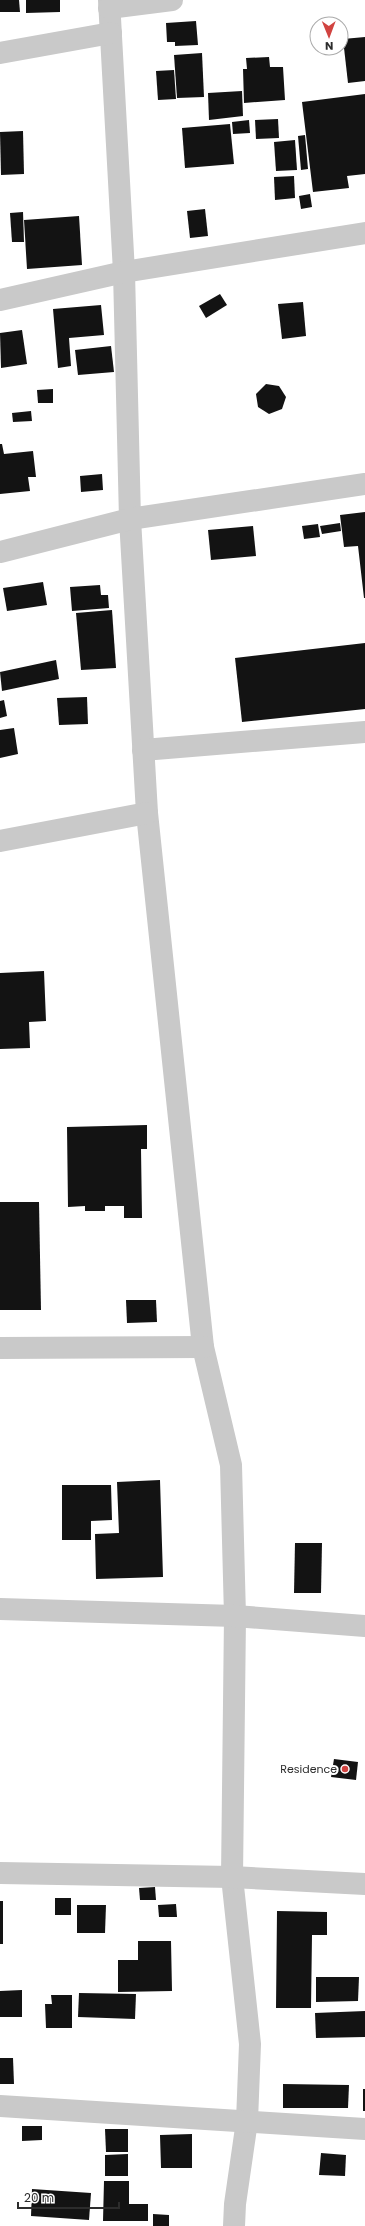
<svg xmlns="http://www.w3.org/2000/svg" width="365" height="2226" font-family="Poppins,sans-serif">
	<rect width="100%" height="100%" fill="#fff"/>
	<g fill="#131313">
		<polygon points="0,0 19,0 20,12 0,12"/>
		<polygon points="26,0 60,0 60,12 26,13"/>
		<polygon points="196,21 198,45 175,46 175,42 167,42 166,23"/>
		<polygon points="365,37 365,81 348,83 343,39"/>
		<polygon points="202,53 204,97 177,98 174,55"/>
		<polygon points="269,57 270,67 283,67 285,100 244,103 243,69 247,69 246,58"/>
		<polygon points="174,70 176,99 158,100 156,71"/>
		<polygon points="242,91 243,116 209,120 208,93"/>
		<polygon points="365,94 365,174 347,176 349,188 313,192 302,102"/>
		<polygon points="278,119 279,138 256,139 255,120"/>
		<polygon points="249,120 250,133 233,134 232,122"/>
		<polygon points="230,124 234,164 185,168 182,128"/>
		<polygon points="23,131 24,174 1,175 0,132"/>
		<polygon points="305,135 308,169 301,170 298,136"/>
		<polygon points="295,140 297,170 276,171 274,142"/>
		<polygon points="294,176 295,198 275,200 274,177"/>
		<polygon points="310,194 312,207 301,209 299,196"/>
		<polygon points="205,209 208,236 190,238 187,211"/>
		<polygon points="23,212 24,242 12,242 10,213"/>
		<polygon points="79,216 82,265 27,269 24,220"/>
		<polygon points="220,294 227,305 206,318 199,306"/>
		<polygon points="303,302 306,336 282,339 278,304"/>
		<polygon points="101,305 104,335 69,338 71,366 58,368 53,309"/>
		<polygon points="22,330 27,364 1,368 0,333"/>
		<polygon points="111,346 114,372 78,375 75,350"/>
		<polygon points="266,384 279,386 286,397 282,409 269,414 258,407 256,394"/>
		<polygon points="53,389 53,403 38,403 37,390"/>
		<polygon points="31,411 32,421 13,422 12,413"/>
		<polygon points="0,444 2,444 4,454 33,451 36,477 28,477 30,491 0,494"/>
		<polygon points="102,474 103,490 81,492 80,476"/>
		<polygon points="365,512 365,598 364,598 358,546 344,547 340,515"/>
		<polygon points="340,523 341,531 322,534 320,526"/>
		<polygon points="318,524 320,537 304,539 302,526"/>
		<polygon points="253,526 256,556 211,560 208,530"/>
		<polygon points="43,582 47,605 7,611 3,588"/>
		<polygon points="100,585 101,595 108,595 109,608 72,611 70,587"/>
		<polygon points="112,610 116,668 81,670 76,613"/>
		<polygon points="365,643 365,709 242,722 235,658"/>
		<polygon points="56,660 59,679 2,691 0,672"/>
		<polygon points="87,697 88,724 59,725 57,698"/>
		<polygon points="4,700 7,716 0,718 0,701"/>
		<polygon points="14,728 18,754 0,758 0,730"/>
		<polygon points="44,971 46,1021 29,1022 30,1048 0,1049 0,973"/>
		<polygon points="147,1125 147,1149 141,1149 142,1218 124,1218 124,1206 105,1206 105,1211 85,1211 85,1206 68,1207 67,1127"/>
		<polygon points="0,1202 39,1202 41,1310 0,1310"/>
		<polygon points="126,1300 156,1300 157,1322 127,1323"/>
		<polygon points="160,1480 163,1577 96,1579 95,1534 119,1533 117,1482"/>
		<polygon points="62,1485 111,1485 112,1520 91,1521 91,1540 62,1540"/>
		<polygon points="295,1543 322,1543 321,1593 294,1593"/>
		<polygon points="334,1759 358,1762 356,1780 331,1777"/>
		<polygon points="155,1887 156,1900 140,1900 139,1888"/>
		<rect x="55" y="1898" width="16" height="17"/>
		<rect x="0" y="1901" width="3" height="43"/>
		<polygon points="176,1904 177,1917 159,1917 158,1905"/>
		<polygon points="77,1905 106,1905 105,1933 77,1933"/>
		<polygon points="277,1911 327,1912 327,1935 312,1935 311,2008 276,2008"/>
		<polygon points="138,1941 171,1941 172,1991 118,1992 118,1960 138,1960"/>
		<polygon points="316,1977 359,1977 358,2001 316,2002"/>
		<polygon points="22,1990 22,2017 0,2017 0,1991"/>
		<polygon points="79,1993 136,1994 135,2019 78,2017"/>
		<polygon points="51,1995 72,1995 72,2028 46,2028 45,2004 52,2004"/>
		<polygon points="365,2011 365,2037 316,2038 315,2013"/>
		<polygon points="0,2058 13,2058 14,2084 0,2084"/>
		<polygon points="283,2084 349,2085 348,2108 283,2108"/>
		<rect x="363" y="2089" width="2" height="22"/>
		<polygon points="22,2126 42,2126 42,2140 22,2141"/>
		<polygon points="105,2129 128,2129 128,2152 106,2152"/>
		<polygon points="192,2134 192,2168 161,2168 160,2135"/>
		<polygon points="321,2153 346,2155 345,2176 319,2175"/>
		<polygon points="128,2154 128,2176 105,2176 105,2155"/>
		<polygon points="104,2181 129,2181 129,2204 148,2204 148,2221 103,2221"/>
		<polygon points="32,2189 91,2193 89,2220 31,2216"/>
		<polygon points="153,2214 169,2215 169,2226 153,2226"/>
	</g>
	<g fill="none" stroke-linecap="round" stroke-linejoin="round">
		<g stroke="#c9c9c9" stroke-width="22">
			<polyline points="109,0 124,272 130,519 147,813 203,1347 231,1465 235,1616 232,1877 250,2044 247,2121 235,2204 234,2226"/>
			<polyline points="109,8 172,0"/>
			<polyline points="0,53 111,33"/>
			<polyline points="0,300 124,272 365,233"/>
			<polyline points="0,552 130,519 365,484"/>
			<polyline points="143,750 365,732"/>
			<polyline points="0,841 147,813"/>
			<polyline points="0,1348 203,1347"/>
			<polyline points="0,1609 235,1616 365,1626"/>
			<polyline points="0,1873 232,1877 365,1884"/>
			<polyline points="0,2106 365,2129"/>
		</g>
	</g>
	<circle fill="#d14340" stroke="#fff" stroke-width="1.5" cx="345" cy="1769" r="4"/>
	<g text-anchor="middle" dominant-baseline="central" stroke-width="4" stroke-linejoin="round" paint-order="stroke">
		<g font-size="11" fill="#2c2c2c" stroke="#fff" text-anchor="end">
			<text x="337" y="1769">Residence</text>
		</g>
	</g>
	<g transform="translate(329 36) rotate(179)"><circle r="19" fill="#ffffff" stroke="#ababab"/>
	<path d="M0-3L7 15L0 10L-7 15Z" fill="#d14340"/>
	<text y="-6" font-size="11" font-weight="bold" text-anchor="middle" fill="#2c2c2c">N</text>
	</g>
	<path d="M18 2202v6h101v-6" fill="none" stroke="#2c2c2c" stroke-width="2"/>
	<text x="24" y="2202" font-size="12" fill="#2c2c2c" stroke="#ffffff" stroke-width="3" paint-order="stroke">20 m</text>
</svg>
